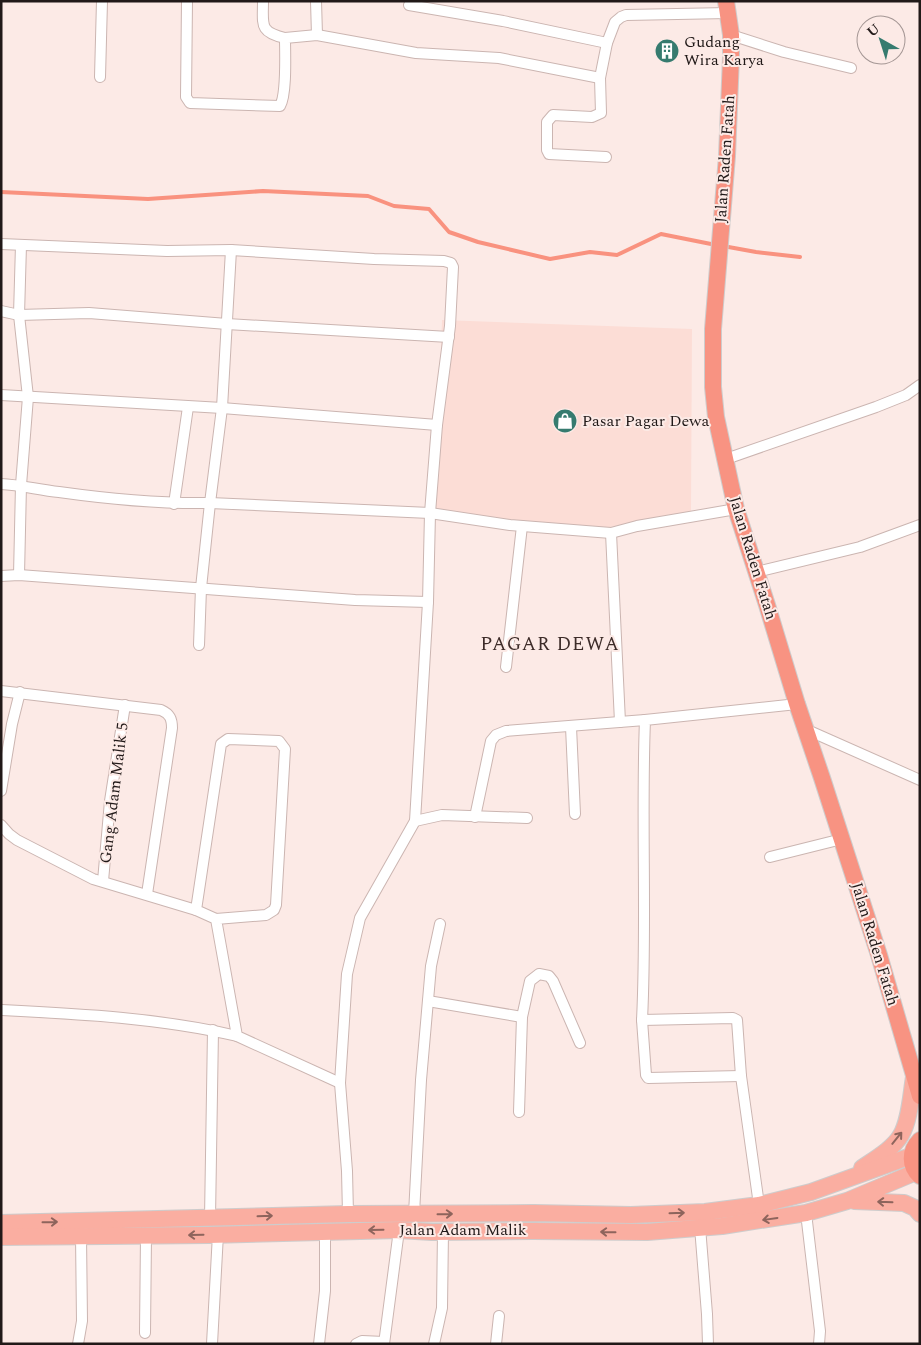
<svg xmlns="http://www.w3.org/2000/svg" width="921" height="1345" font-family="Spectral,serif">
	<rect width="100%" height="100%" fill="#fceae6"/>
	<polygon fill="#fcddd6" points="442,320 692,329 691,512 577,533 435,516"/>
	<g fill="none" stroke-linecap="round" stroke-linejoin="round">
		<g stroke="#f9927f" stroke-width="4">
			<polyline points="1,192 148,199 263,191 368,196 394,206 429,209 449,232 478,242 550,259 590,252 617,255 661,234 716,245"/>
			<polyline points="723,246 756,252 800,257"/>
		</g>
		<defs>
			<g id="minor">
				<path d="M187 1 186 97 190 103 280 106C287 94 285 53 285 38L317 35 416 53 499 58 600 78"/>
				<path d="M263 1C263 25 259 32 285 38"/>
				<polyline points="316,1 317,35"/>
				<polyline points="409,5 503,21 607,43"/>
				<polyline points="731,35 784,52 851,68"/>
				<polyline points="100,77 102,1"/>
				<polyline points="606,157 549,154 547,150 547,122 553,115 592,117 601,113 600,78 607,43 615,22 621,17 626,15 728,13"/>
				<polyline points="1,244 167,251 231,250 374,259 444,261 451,263 453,267 450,326 437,425 430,513 428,602 415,821 360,918 347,974 340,1083 347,1171 348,1214"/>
				<polyline points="1,311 19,315 89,313 227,324 449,337"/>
				<polyline points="1,395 222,408 437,425"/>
				<polyline points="726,459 876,407 906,395 920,385"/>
				<path d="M1 484C21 485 39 490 59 492 109 499 159 504 210 503L430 513 510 525 611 533"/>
				<polyline points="174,504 188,407"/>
				<polyline points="756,572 860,547 920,525"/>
				<polyline points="19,575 21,485 28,397 19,315 21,245"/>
				<polyline points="1,576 19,575 355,600 428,602"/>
				<polyline points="199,645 201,588 210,503 222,408 231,250"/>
				<polyline points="506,667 522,526"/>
				<path d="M1 691 161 710C170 714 172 719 172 728L147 894"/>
				<polyline points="620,722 611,533 637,526 736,509"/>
				<polyline points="571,727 575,814"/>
				<polyline points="805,729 920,780"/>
				<polyline points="1,791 12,724 20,692"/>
				<polyline points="475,817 491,741 496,735 506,731 645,720"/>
				<polyline points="415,821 442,815 527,818"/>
				<polyline points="1,825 9,834 17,840 93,879 196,910"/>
				<polyline points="770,857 842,839"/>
				<polyline points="103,881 110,801 125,705"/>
				<polyline points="216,919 266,915 274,910 276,905 285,749 279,741 228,739 221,744 196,910 216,919 237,1036 340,1083"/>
				<polyline points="428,1001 522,1017 530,981 539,974 549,976 553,981 580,1043"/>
				<path d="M1 1010C80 1014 160 1018 237 1036"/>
				<polyline points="642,1020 646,1075 648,1078 741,1076"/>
				<polyline points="519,1112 522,1017"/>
				<path d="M759 1205 741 1076 737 1020 733 1018 642 1020C647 920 641 820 645 720L797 704"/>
				<polyline points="806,1213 820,1331 819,1344"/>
				<polyline points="414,1214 421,1080 431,966 440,924"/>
				<polyline points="210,1218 213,1030"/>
				<polyline points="700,1227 707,1314 708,1344"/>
				<polyline points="145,1333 146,1236"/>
				<polyline points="78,1344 82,1321 81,1236"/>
				<polyline points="212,1344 218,1234"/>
				<polyline points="319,1344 325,1291 325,1231"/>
				<polyline points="356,1344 362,1341 384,1342"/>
				<polyline points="384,1344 399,1230"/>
				<polyline points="434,1344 442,1308 443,1231"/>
				<polyline points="496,1344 499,1316"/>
			</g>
			<g id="primary">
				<path d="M862 1168C875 1159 893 1149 901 1135 910 1120 911 1094 914 1077"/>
				<polyline points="854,1201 904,1203 915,1208 920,1214"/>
				<polyline points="1,1223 348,1214 534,1213 631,1215 705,1212 759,1205 811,1192 911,1156"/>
				<polyline points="1,1237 209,1235 399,1230 432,1232 533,1231 647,1232 722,1226 806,1213 847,1201 916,1172"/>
			</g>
			<g id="trunk">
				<polyline points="726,1 731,35 731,57 727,156 713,329 713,387 716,417 736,509 767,605 797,704 822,778 879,955 920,1096"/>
				<path d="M920 1140C909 1151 909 1166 920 1176"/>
			</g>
		</defs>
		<use href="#minor" stroke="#cbb5b1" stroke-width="12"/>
		<use href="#primary" stroke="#cecccc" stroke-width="18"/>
		<use href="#trunk" stroke="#cecccc" stroke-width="18"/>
		<use href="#minor" stroke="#fff" stroke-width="10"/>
		<use href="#primary" stroke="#faaea1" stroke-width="16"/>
		<use href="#trunk" stroke="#f89382" stroke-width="16"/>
	</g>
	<defs><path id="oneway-shaft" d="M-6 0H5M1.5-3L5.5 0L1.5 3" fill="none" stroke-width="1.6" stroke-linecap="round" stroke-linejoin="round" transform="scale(1.25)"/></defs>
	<g stroke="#8e645c">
		<use href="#oneway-shaft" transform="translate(897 1138) rotate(-51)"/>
		<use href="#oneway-shaft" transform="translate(885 1202) rotate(-178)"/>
		<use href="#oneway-shaft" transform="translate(677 1213) rotate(-2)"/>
		<use href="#oneway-shaft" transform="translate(445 1214) rotate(-1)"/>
		<use href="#oneway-shaft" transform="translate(265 1216) rotate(-2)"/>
		<use href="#oneway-shaft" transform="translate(770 1219) rotate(172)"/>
		<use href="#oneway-shaft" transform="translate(50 1222) rotate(-1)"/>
		<use href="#oneway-shaft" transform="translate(376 1230) rotate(179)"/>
		<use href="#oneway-shaft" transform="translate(608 1232) rotate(-179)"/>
		<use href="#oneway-shaft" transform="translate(196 1235) rotate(179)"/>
	</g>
	<defs>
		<symbol id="building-disc" viewBox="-11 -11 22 22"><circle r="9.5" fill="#367b6f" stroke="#fceae6"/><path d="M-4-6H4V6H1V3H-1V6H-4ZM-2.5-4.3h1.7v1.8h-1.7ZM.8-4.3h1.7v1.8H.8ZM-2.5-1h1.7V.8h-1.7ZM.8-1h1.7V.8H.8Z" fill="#fff"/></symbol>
		<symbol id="shop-disc" viewBox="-11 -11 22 22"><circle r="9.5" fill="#367b6f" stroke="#fceae6"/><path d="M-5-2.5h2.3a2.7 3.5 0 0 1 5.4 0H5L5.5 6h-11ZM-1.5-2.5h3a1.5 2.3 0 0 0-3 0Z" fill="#fff"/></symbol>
	</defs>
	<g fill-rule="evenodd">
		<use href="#building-disc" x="653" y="37" width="28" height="28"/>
		<use href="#shop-disc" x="551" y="407" width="28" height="28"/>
	</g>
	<g text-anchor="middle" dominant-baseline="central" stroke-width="4" stroke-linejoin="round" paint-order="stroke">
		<g font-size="16" fill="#211918" stroke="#fceae6" text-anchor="start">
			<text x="684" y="42">Gudang<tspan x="684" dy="18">Wira Karya</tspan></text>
			<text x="582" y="421">Pasar Pagar Dewa</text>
		</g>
		<g font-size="16" fill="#211918" stroke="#fceae6">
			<text transform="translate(725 159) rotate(-86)">Jalan Raden Fatah</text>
			<text transform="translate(753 558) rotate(73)">Jalan Raden Fatah</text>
			<text transform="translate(114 793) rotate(-83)">Gang Adam Malik 5</text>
			<text transform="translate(875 944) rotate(73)">Jalan Raden Fatah</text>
			<text x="463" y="1230">Jalan Adam Malik</text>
		</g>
		<g font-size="19" letter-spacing="1" fill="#3d2c29" stroke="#fceae6">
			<text x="550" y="644">PAGAR DEWA</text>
		</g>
	</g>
	<rect width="921" height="1345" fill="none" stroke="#211918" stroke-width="5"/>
	<g transform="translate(881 40) rotate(321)"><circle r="24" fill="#fceae6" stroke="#a49694"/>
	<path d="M0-4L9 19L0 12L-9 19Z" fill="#367b6f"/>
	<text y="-8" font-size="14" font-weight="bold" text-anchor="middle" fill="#211918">U</text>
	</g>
</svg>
